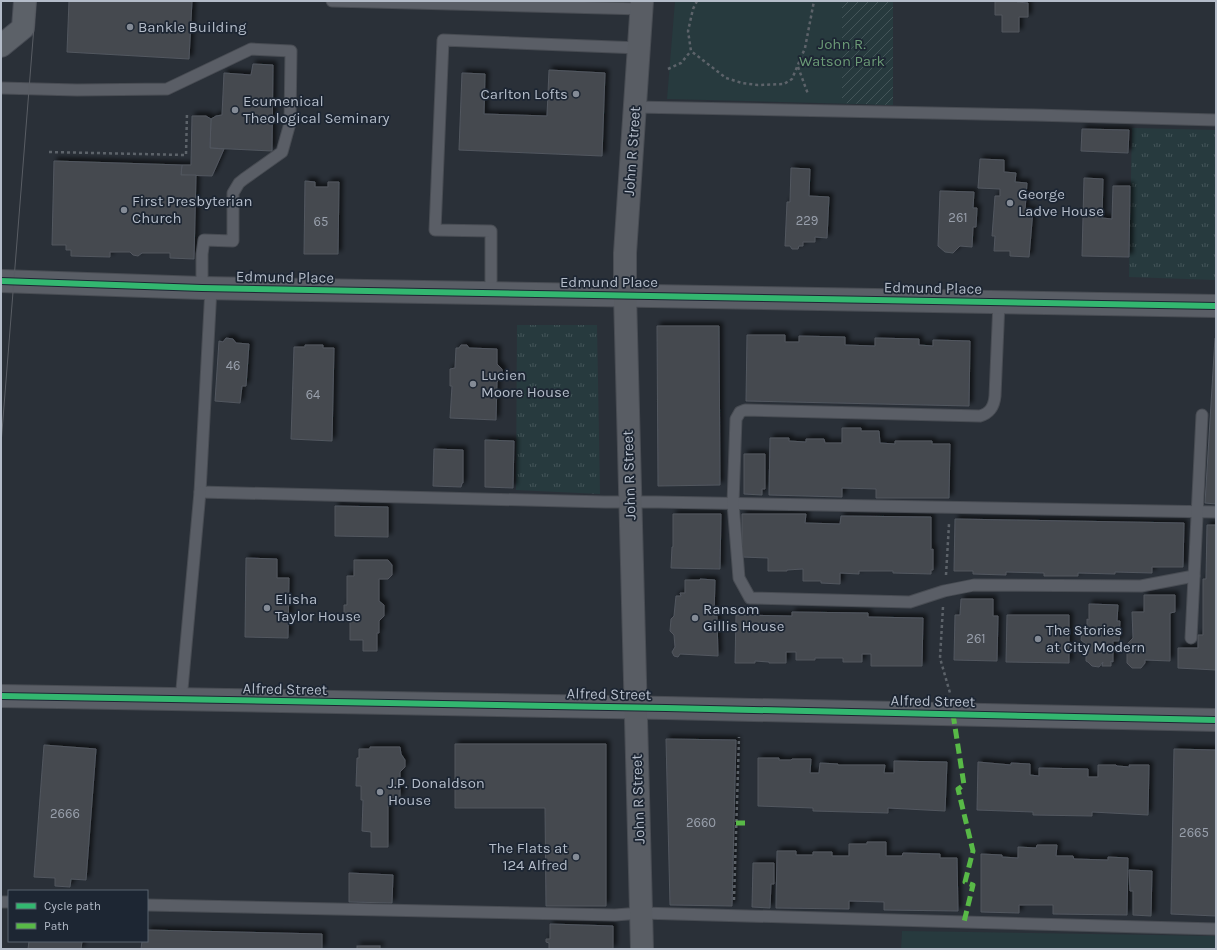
<svg xmlns="http://www.w3.org/2000/svg" width="1217" height="950" font-family="Karla,sans-serif">
	<defs>
		<pattern id="grass-tufts" width="24" height="20" patternUnits="userSpaceOnUse"><rect width="24" height="20" fill="#273a3e"/><path d="M3 7l-1-3M5 7V3M7 7l1-3M15 17l-1-3M17 17v-4M19 17l1-3" fill="none" stroke="#445559"/></pattern>
		<pattern id="garden-furrows" width="10" height="10" patternUnits="userSpaceOnUse"><rect width="10" height="10" fill="#273a3e"/><path d="M-1 1l2-2M0 10L10 0M9 11l2-2" fill="none" stroke="#445559"/></pattern>
		<filter id="shadow"><feDropShadow dx="3.5" dy="-3.5" stdDeviation="2" flood-color="#0009"/></filter>
	</defs>
	<rect width="100%" height="100%" fill="#2a3038"/>
	<g fill="url(#grass-tufts)">
		<polygon points="1132,128 1216,130 1216,280 1129,277"/>
		<polygon points="517,325 597,325 600,494 516,490"/>
	</g>
	<g fill="#273a3e">
		<polygon points="675,1 893,1 893,105 667,99"/>
		<polygon points="902,931 1216,936 1216,949 901,949"/>
	</g>
	<polygon fill="url(#garden-furrows)" points="842,1 893,1 893,105 842,103"/>
	<g fill="#444950" stroke="#52575f" filter="url(#shadow)">
		<polygon points="69,1 192,1 189,59 67,52"/>
		<polygon points="995,1 1017,1 1017,2 1028,3 1028,17 1019,17 1019,32 1002,32 1002,15 995,15"/>
		<polygon points="253,64 273,65 272,151 210,148 211,119 216,116 222,115 224,73 251,75"/>
		<polygon points="549,70 605,73 602,156 459,150 462,73 485,74 484,114 547,116"/>
		<polygon points="192,116 206,116 211,119 210,148 224,149 212,176 181,175 182,165 191,165"/>
		<polygon points="1082,129 1129,130 1128,153 1081,151"/>
		<polygon points="980,159 1004,160 1004,172 1016,173 1015,182 1027,183 1025,210 1033,210 1029,257 1010,256 1010,251 994,251 995,236 992,236 995,196 1000,196 1000,189 978,188"/>
		<polygon points="54,161 182,165 181,175 196,175 194,259 170,258 170,253 142,253 138,256 133,255 130,252 110,252 110,257 71,256 71,250 66,250 66,245 52,245"/>
		<polygon points="791,168 810,169 809,196 829,197 827,238 815,237 815,242 803,242 803,246 799,246 798,249 792,249 790,246 785,246 787,202 790,202"/>
		<polygon points="1084,178 1103,179 1102,218 1112,219 1113,186 1130,186 1129,257 1082,256"/>
		<polygon points="305,181 315,182 315,187 328,187 328,182 339,182 338,254 304,254"/>
		<polygon points="940,191 974,192 973,208 977,208 976,227 973,227 972,247 960,246 953,253 945,252 938,246"/>
		<polygon points="657,326 719,326 720,485 658,486"/>
		<polygon points="747,335 785,335 785,342 799,342 799,336 845,337 845,345 875,346 875,338 919,339 919,345 933,346 933,340 970,341 969,406 746,401"/>
		<polygon points="226,338 233,339 236,343 249,344 246,386 242,386 240,403 215,401 219,341 223,342"/>
		<polygon points="1215,338 1216,338 1216,504 1205,503"/>
		<polygon points="305,345 323,345 323,348 334,348 332,441 291,439 294,347 305,347"/>
		<polygon points="461,345 467,345 469,348 497,349 497,364 502,369 503,376 497,382 496,420 450,418 452,386 450,386 450,369 455,368 456,348 459,348"/>
		<polygon points="842,428 861,428 861,431 879,431 880,443 895,444 895,441 932,441 932,444 950,444 949,498 876,498 876,489 842,488 842,497 769,495 770,438 789,438 789,441 806,442 806,439 824,439 825,443 842,443"/>
		<polygon points="485,440 514,441 513,488 485,487"/>
		<polygon points="434,449 463,450 463,483 462,483 461,487 433,486"/>
		<polygon points="744,454 765,454 765,489 762,489 762,495 744,494"/>
		<polygon points="335,506 388,507 388,537 335,536"/>
		<polygon points="673,514 721,514 720,569 671,568 672,547 673,547"/>
		<polygon points="742,514 806,514 805,523 840,524 841,516 931,517 931,550 933,549 933,570 931,570 931,574 893,573 893,571 859,571 859,574 840,573 840,584 821,583 821,581 803,581 803,569 787,570 787,571 768,571 768,558 742,557"/>
		<polygon points="955,519 1184,523 1183,567 1152,567 1152,573 1115,572 1115,574 1078,573 1078,576 1044,576 1044,573 1006,572 1006,575 973,574 973,571 954,571"/>
		<polygon points="1207,525 1216,525 1216,670 1178,668 1178,648 1198,648 1198,635 1203,635 1203,579 1206,579"/>
		<polygon points="246,558 277,559 277,578 289,578 288,638 245,637"/>
		<polygon points="354,560 388,560 392,565 392,575 388,579 379,579 379,601 384,605 384,616 379,621 379,633 377,633 377,651 363,651 363,640 350,640 350,620 344,620 344,605 347,605 347,576 354,576"/>
		<polygon points="700,579 715,580 714,616 717,616 718,656 680,654 678,657 674,656 672,652 675,647 674,635 670,631 671,619 674,616 676,596 681,596 680,593 685,593 685,580 700,580"/>
		<polygon points="1144,595 1175,595 1175,612 1170,613 1170,661 1145,660 1145,663 1141,668 1132,668 1127,663 1127,644 1133,638 1132,612 1144,612"/>
		<polygon points="961,599 993,599 993,616 998,616 997,661 954,660 955,615 960,615"/>
		<polygon points="1089,604 1118,605 1117,621 1120,621 1119,641 1113,641 1113,662 1111,661 1111,666 1102,666 1103,662 1099,667 1092,666 1088,662 1086,661 1086,644 1081,640 1082,631 1087,628 1087,619 1089,620"/>
		<polygon points="792,612 868,613 868,617 923,618 922,666 871,666 871,654 862,654 862,662 843,662 843,658 815,658 815,660 796,660 796,652 786,652 786,663 769,663 769,662 755,661 755,663 735,663 736,615 792,616"/>
		<polygon points="1007,615 1069,615 1069,663 1006,662"/>
		<polygon points="666,739 736,740 732,906 670,905"/>
		<polygon points="455,744 606,744 606,906 546,906 545,808 455,808"/>
		<polygon points="44,745 96,749 86,880 71,879 70,887 55,886 55,878 34,877"/>
		<polygon points="370,747 400,747 401,754 405,760 405,767 400,772 400,798 388,798 388,847 371,847 371,832 362,831 363,800 361,800 361,786 356,786 357,758 359,758 359,749 370,749"/>
		<polygon points="1174,749 1216,750 1216,916 1171,914"/>
		<polygon points="758,758 779,758 779,760 791,760 792,759 811,759 810,773 819,773 820,763 838,764 838,765 885,765 884,773 894,773 894,761 947,762 945,811 888,808 888,813 813,811 813,808 758,806"/>
		<polygon points="978,762 1011,765 1011,763 1030,764 1030,775 1039,776 1039,768 1088,769 1088,777 1098,777 1098,765 1116,765 1117,766 1130,767 1129,765 1149,765 1148,815 1092,812 1092,816 1033,815 1033,812 977,810"/>
		<polygon points="867,842 886,842 886,856 902,856 903,853 940,854 940,858 957,858 958,911 884,910 884,902 849,901 849,909 776,908 777,851 796,851 796,855 813,855 813,852 832,852 832,856 849,856 849,844 867,844"/>
		<polygon points="1037,845 1057,845 1056,856 1073,856 1074,859 1108,860 1108,857 1128,858 1127,915 1053,914 1053,905 1019,905 1019,913 981,912 981,854 1002,855 1002,857 1018,858 1018,847 1036,848"/>
		<polygon points="753,863 774,863 774,884 771,884 770,908 752,907"/>
		<polygon points="1129,870 1152,871 1151,916 1133,915 1133,891 1130,891"/>
		<polygon points="349,873 393,875 392,903 349,902"/>
		<polygon points="550,924 613,926 613,949 549,949 549,943 546,942 546,939 550,939"/>
		<polygon points="147,930 322,934 322,949 141,949 142,941 147,941"/>
		<polygon points="29,941 82,941 81,949 28,949"/>
		<rect x="357" y="946" width="23" height="3"/>
	</g>
	<g fill="none" stroke-linecap="round" stroke-linejoin="round">
		<defs>
			<g id="lane">
				<polyline points="332,1 642,9"/>
				<polyline points="1,88 77,90 167,89 251,49 291,51 290,123 282,152 244,179 239,183 233,193 233,241 204,240 202,254 202,288"/>
				<polyline points="634,107 1034,115 1216,120"/>
				<polyline points="211,288 200,492 605,502 657,502 1216,512"/>
				<polyline points="491,294 491,231 435,230 443,40 639,48"/>
				<path d="M999 302 995 396C994 407 990 413 980 416L745 410 740 412 736 419 733 503 739 578 750 598 910 602 944 591 974 585 1141 586 1194 576"/>
				<polyline points="1191,638 1202,415"/>
				<polyline points="181,700 200,492"/>
				<polyline points="1,902 9,902"/>
				<polyline points="147,905 615,915 641,913 1216,929"/>
			</g>
			<g id="street">
				<polyline points="1,281 202,288 1216,306"/>
				<polyline points="1,696 666,708 1216,720"/>
			</g>
			<polyline id="secondary" points="642,949 625,295 625,253 642,1"/>
			<polyline id="primary" points="1,46 23,28 25,1"/>
		</defs>
		<use href="#lane" stroke="#484c53" stroke-width="13"/>
		<use href="#street" stroke="#484c53" stroke-width="24"/>
		<use href="#secondary" stroke="#484c53" stroke-width="24"/>
		<use href="#primary" stroke="#484c55" stroke-width="24"/>
		<g stroke="#5d636a" stroke-width="2.5" stroke-dasharray="3 3" stroke-linecap="butt">
			<polyline points="697,1 693,9 688,31 691,51 726,78 742,83 758,85 784,84 792,79 805,48 814,1"/>
			<polyline points="798,67 808,94"/>
			<polyline points="668,69 681,63 691,51"/>
			<polyline points="49,152 186,155 187,113"/>
			<polyline points="946,575 949,524"/>
			<polyline points="943,607 940,658 950,693"/>
			<polyline points="734,900 739,737"/>
		</g>
		<use href="#lane" stroke="#5a5e66" stroke-width="11"/>
		<use href="#street" stroke="#5a5e66" stroke-width="22"/>
		<use href="#secondary" stroke="#595d64" stroke-width="22"/>
		<use href="#primary" stroke="#5c6168" stroke-width="22"/>
		<polyline stroke="#595d64" stroke-width="1" points="1,444 36,1"/>
		<g stroke="#58b947" stroke-width="5" stroke-dasharray="10 5" stroke-linecap="butt">
			<polyline points="953,714 964,785 958,789 973,851 965,882 973,885 964,922"/>
			<polyline points="736,823 745,823"/>
		</g>
		<defs>
			<g id="cycleway">
				<polyline points="1,281 202,288 1216,306"/>
				<polyline points="1,696 666,708 1216,720"/>
			</g>
		</defs>
		<use href="#cycleway" stroke="#1d2633" stroke-width="8"/>
		<use href="#cycleway" stroke="#33b770" stroke-width="6"/>
	</g>
	<g fill="#848b96" stroke="#1d2633" stroke-width="1.5">
		<circle cx="130" cy="27" r="4"/>
		<circle cx="576" cy="94" r="4"/>
		<circle cx="235" cy="110" r="4"/>
		<circle cx="1010" cy="203" r="4"/>
		<circle cx="124" cy="210" r="4"/>
		<circle cx="473" cy="384" r="4"/>
		<circle cx="267" cy="608" r="4"/>
		<circle cx="695" cy="618" r="4"/>
		<circle cx="1038" cy="639" r="4"/>
		<circle cx="380" cy="792" r="4"/>
		<circle cx="576" cy="857" r="4"/>
	</g>
	<g text-anchor="middle" dominant-baseline="central" stroke-width="3.5" stroke-linejoin="round" paint-order="stroke">
		<g font-size="13" fill="#989fab">
			<text x="958" y="217">261</text>
			<text x="807" y="220">229</text>
			<text x="321" y="221">65</text>
			<text x="233" y="365">46</text>
			<text x="313" y="394">64</text>
			<text x="976" y="638">261</text>
			<text x="65" y="813">2666</text>
			<text x="701" y="822">2660</text>
			<text x="1194" y="832">2665</text>
		</g>
		<g font-size="15" fill="#b4bcc9" stroke="#1d2633" text-anchor="start">
			<text x="138" y="27">Bankle Building</text>
			<text x="568" y="94" text-anchor="end">Carlton Lofts</text>
			<text x="243" y="101">Ecumenical<tspan x="243" dy="17">Theological Seminary</tspan></text>
			<text x="1018" y="194">George<tspan x="1018" dy="17">Ladve House</tspan></text>
			<text x="132" y="201">First Presbyterian<tspan x="132" dy="17">Church</tspan></text>
			<text x="481" y="375">Lucien<tspan x="481" dy="17">Moore House</tspan></text>
			<text x="275" y="599">Elisha<tspan x="275" dy="17">Taylor House</tspan></text>
			<text x="703" y="609">Ransom<tspan x="703" dy="17">Gillis House</tspan></text>
			<text x="1046" y="630">The Stories<tspan x="1046" dy="17">at City Modern</tspan></text>
			<text x="388" y="783">J.P. Donaldson<tspan x="388" dy="17">House</tspan></text>
			<text x="568" y="848" text-anchor="end">The Flats at<tspan x="568" dy="17">124 Alfred</tspan></text>
		</g>
		<g font-size="15" fill="#6b9a76" stroke="#1d2633">
			<text x="842" y="44">John R.<tspan x="842" dy="17">Watson Park</tspan></text>
		</g>
		<g font-size="15" fill="#b4bcc9" stroke="#1d2633">
			<text transform="translate(632 151) rotate(-86)">John R Street</text>
			<text transform="translate(285 277) rotate(1)">Edmund Place</text>
			<text x="609" y="282">Edmund Place</text>
			<text transform="translate(933 288) rotate(1)">Edmund Place</text>
			<text transform="translate(629 475) rotate(-92)">John R Street</text>
			<text transform="translate(285 689) rotate(1)">Alfred Street</text>
			<text transform="translate(609 694) rotate(1)">Alfred Street</text>
			<text transform="translate(933 701) rotate(1)">Alfred Street</text>
			<text transform="translate(638 799) rotate(-92)">John R Street</text>
		</g>
	</g>
	<rect width="1217" height="950" fill="none" stroke="#b4bcc9" stroke-width="4"/>
	<rect x="8" y="890" width="140" height="52" fill="#1d2633" stroke="#59626f"/>
	<rect x="16" y="903" width="20" height="6" fill="#33b770" stroke="#59626f"/>
	<text x="44" y="910" font-size="12" fill="#b4bcc9">Cycle path</text>
	<rect x="16" y="923" width="20" height="6" fill="#58b947" stroke="#59626f"/>
	<text x="44" y="930" font-size="12" fill="#b4bcc9">Path</text>
</svg>
